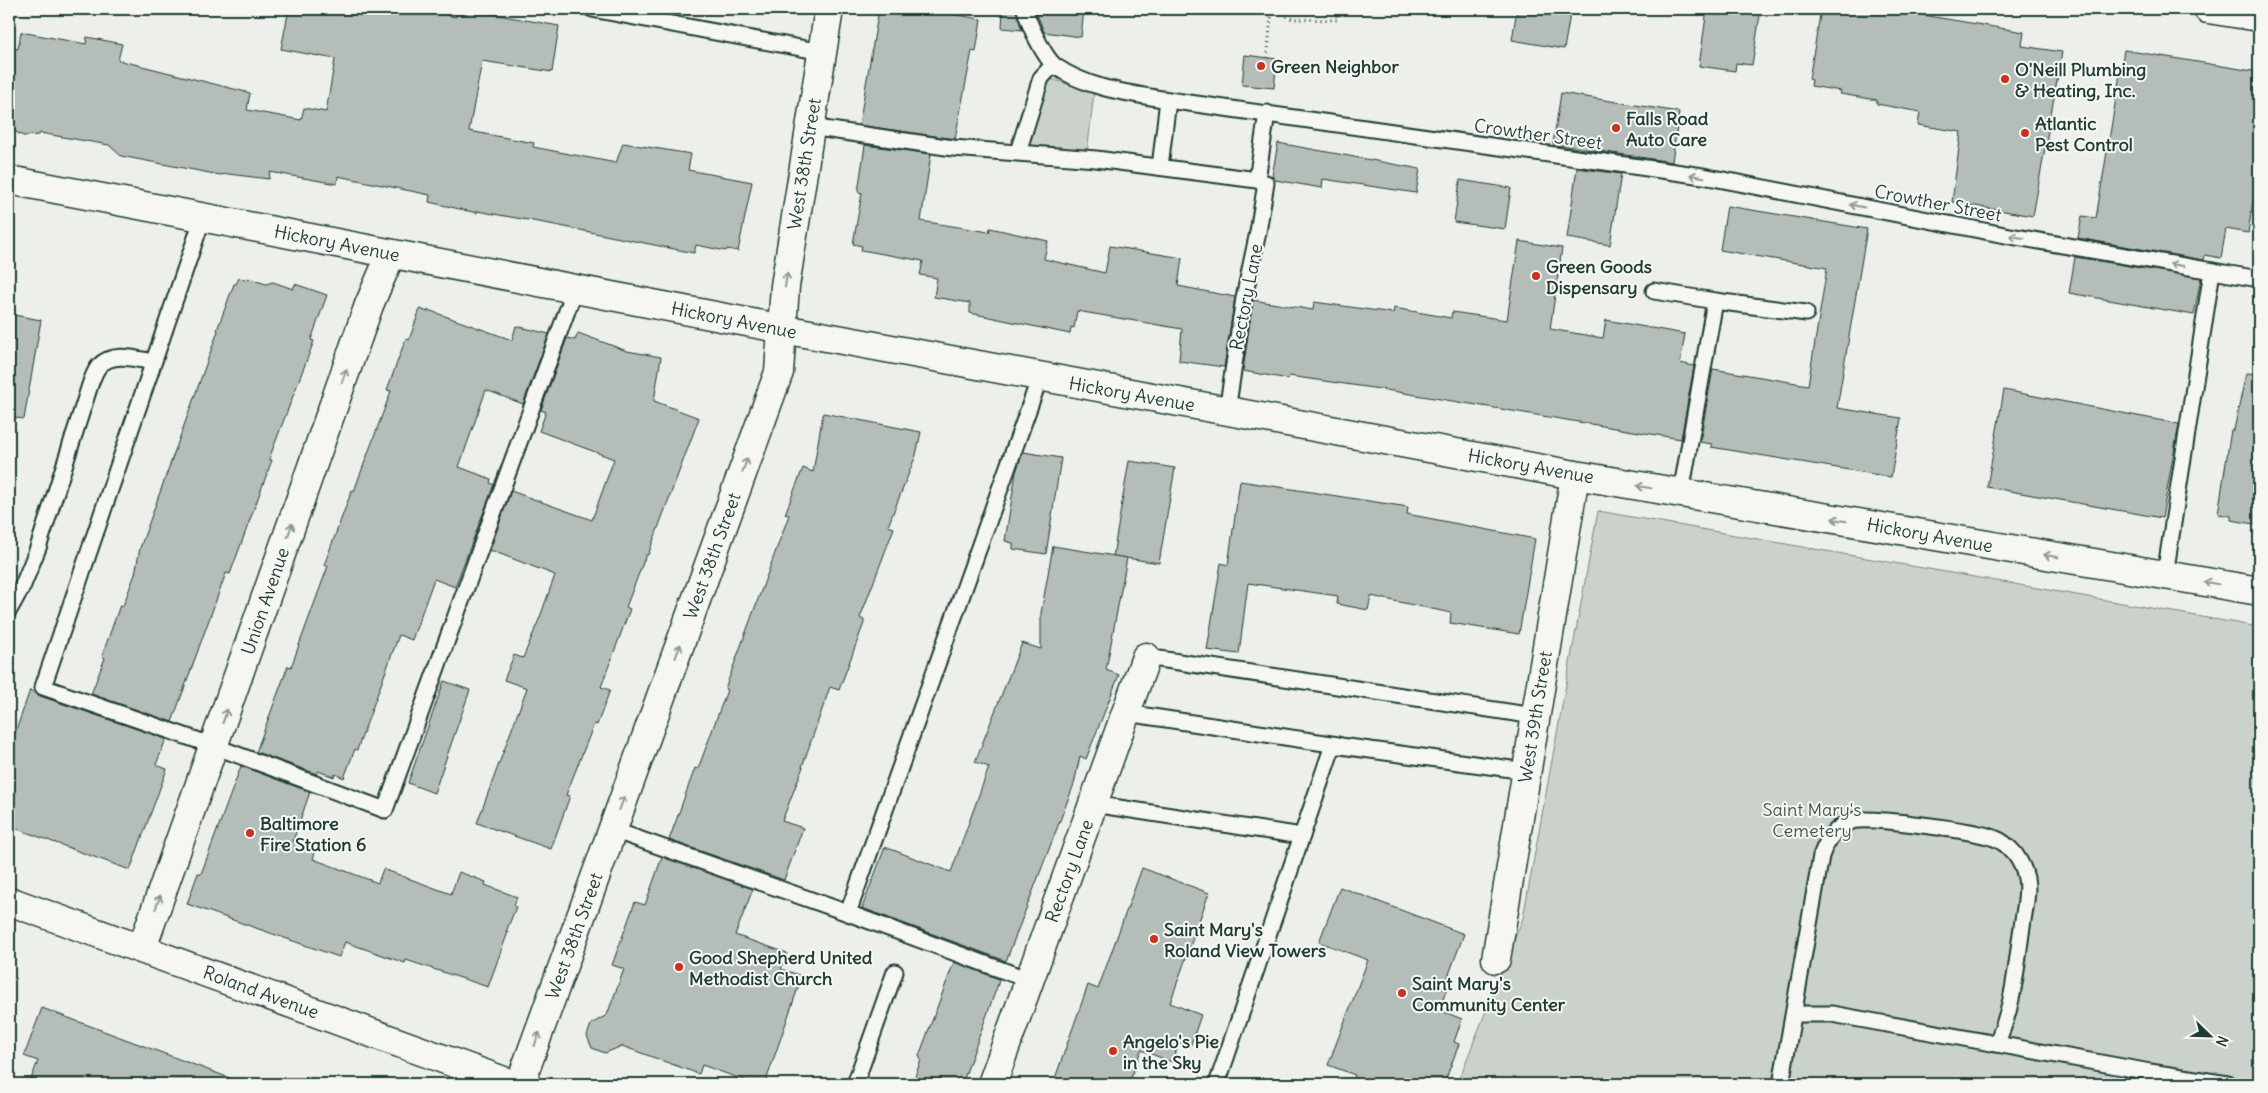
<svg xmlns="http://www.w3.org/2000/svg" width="2268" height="1093" font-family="Delius,sans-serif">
	<rect width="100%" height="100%" fill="#edefea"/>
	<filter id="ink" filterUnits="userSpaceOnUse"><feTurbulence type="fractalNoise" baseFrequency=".02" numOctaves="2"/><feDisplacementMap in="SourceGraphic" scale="10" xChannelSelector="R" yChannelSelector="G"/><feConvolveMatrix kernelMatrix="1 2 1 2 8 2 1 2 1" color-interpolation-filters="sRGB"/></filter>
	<g filter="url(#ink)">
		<g fill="#cbd2cc" stroke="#758880">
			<polygon points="1048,78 1094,92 1087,154 1029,148"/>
			<polygon points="1598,511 2259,627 2259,1084 1457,1084 1523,918"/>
		</g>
		<g fill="#b4bdb8" stroke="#1f3d34">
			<polygon points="289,9 414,9 456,17 458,9 465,9 559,26 552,72 482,61 469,131 534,143 533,147 616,163 623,143 691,154 688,170 752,182 738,251 727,249 726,251 696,245 694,253 550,224 477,211 477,213 429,202 430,195 338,176 337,184 270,172 269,179 228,174 220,175 121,156 109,145 40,133 39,135 23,136 9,128 9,63 12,48 18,49 21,32 86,44 87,37 122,44 118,60 250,93 247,110 301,120 304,108 326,112 335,59 281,49"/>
			<polygon points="879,9 947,9 946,13 981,19 976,52 972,51 955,139 859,125"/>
			<polygon points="1003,9 1016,9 1022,30 1002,28"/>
			<polygon points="1035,9 1084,9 1081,37 1044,32"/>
			<polygon points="1517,9 1571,9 1564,49 1512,40"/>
			<polygon points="1707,9 1761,9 1752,65 1736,63 1735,71 1699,66"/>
			<polygon points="1821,9 1887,9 2024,32 2022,46 2062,52 2033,216 1952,202 1961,132 1918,125 1920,112 1877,104 1877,100 1840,94 1841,91 1811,86 1812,80 1809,79"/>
			<polygon points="2124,50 2259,72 2259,162 2248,233 2226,229 2221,258 2205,255 2204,260 2078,238 2082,216 2096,218"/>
			<polygon points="1245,55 1277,59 1274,88 1242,85"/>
			<polygon points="1561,93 1679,112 1672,162 1553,144"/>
			<polygon points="1278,143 1420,169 1416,193 1323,179 1322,188 1275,180 1272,176"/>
			<polygon points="865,145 931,154 921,221 989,232 990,228 1048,241 1044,259 1105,273 1110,246 1182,258 1178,286 1235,297 1224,367 1179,361 1182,329 1077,311 1074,328 1071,327 1070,334 970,313 970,303 934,297 937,278 920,275 923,261 861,250 862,246 853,244 862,193 858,192"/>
			<polygon points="1577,168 1621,174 1610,245 1567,238"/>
			<polygon points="1460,180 1511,188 1505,229 1454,222"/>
			<polygon points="1727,206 1867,229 1837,408 1901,418 1891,477 1711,447 1712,444 1700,442 1713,369 1808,385 1827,268 1720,250"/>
			<polygon points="1519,241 1562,248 1550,329 1603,338 1606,320 1685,334 1680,363 1694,366 1681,439 1380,389 1289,376 1288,379 1243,371 1253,300 1313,310 1314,302 1393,313 1394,308 1451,318 1452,312 1507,320"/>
			<polygon points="2075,257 2201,278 2194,315 2069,293"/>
			<polygon points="239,278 246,280 247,278 266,284 273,282 293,289 295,284 327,295 311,340 314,341 269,459 272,460 230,574 226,573 172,722 91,694 105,658 102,656 120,605 123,606 135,574 140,548 218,331 217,330 234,284 236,284"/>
			<polygon points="420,309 428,312 428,310 512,340 516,326 549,334 523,404 486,390 459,467 491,479 490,483 494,485 455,587 434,579 412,640 399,635 357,750 355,749 344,778 335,774 334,777 318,771 317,774 256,752 288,666 291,667 328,566 324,565 352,490 354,491 391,391 387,390 406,338 409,340"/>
			<polygon points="9,314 41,320 24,419 9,417"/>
			<polygon points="578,333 627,351 661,357 654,401 699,418 648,555 646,555 626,607 630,609 601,687 610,690 597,725 594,724 566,795 570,796 551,849 477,823 527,688 504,680 514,655 523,658 540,617 555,575 490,550 511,491 592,520 614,459 539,431 546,412 541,410 567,338 575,340"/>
			<polygon points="2246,373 2259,374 2259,525 2231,520 2231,516 2218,514 2231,430 2234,430"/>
			<polygon points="2004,390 2179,424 2162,518 1987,487"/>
			<polygon points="823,413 921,432 916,455 888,526 894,528 860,618 864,620 864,623 839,690 830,687 802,767 803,767 782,821 803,828 784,880 669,840 695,768 698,769 727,690 725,689 789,515 785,514 803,468 813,472"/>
			<polygon points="1023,452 1061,458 1046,554 1013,549 1013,543 1005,541 1016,472"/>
			<polygon points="1129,461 1175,468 1159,563 1113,556"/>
			<polygon points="1240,481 1408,507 1407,514 1535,539 1519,634 1450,623 1451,613 1371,596 1368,610 1337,604 1338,596 1248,583 1239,654 1207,650 1221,563 1228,565"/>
			<polygon points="1053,546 1127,558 1106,670 1119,675 1086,759 1080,756 1074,784 1006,961 862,908 885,847 951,872 989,767 975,762 1022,643 1041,649 1041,613"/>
			<polygon points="444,681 470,690 434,793 408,783"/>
			<polygon points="30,690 40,696 166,739 156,765 167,769 130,870 9,826 10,748"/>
			<polygon points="241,766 310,792 293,841 316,850 313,859 378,883 383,869 451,894 459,872 486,882 485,885 517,897 514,906 516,907 506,932 508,932 488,987 406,960 405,963 345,942 339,957 187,904 198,873 201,874"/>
			<polygon points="662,857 753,889 735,935 787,953 781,969 802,976 765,1084 755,1084 702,1065 699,1074 622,1046 605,1053 592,1048 587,1036 591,1024 607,1015 624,969 612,965 635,902 645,905"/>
			<polygon points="1142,868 1209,893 1170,1003 1201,1015 1190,1047 1179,1043 1172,1062 1141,1050 1129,1084 1053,1084 1088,985 1098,989"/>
			<polygon points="1340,887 1464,934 1446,982 1449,983 1439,1010 1462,1019 1454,1042 1459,1044 1444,1084 1352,1084 1355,1075 1328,1065 1368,960 1319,942"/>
			<polygon points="954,962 999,979 998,984 962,1084 912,1084 921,1060 919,1056"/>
			<polygon points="42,1008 235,1080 235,1084 29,1084 38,1061 24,1056"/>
		</g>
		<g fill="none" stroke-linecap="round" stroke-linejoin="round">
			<defs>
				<g id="lane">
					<polyline points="592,9 822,52"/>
					<path d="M1025 9C1028 23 1044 57 1055 66 1088 89 1129 93 1168 100L1703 176 2010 236 2259 279"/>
					<polyline points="810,127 953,148 1096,159 1257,180 1266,183 1258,232 1244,298 1227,411"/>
					<polyline points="1018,152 1041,78 1053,65"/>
					<polyline points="1160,167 1168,100"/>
					<polyline points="1257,180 1267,113"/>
					<polyline points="203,217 43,687 214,746 385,810 575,289"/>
					<polyline points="1654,291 1715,301"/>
					<polyline points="1681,493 1715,301 1806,313"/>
					<polyline points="2165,575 2212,271"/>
					<path d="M9 610 23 585 38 548 90 385C92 379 95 371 99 366 113 351 136 359 153 362"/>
					<polyline points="1146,657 1535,716"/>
					<polyline points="1126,713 1338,745"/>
					<polyline points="1093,804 1302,836"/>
					<polyline points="613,830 848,913 1029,980"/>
					<polyline points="848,913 1040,377"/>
					<polyline points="1794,1014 1832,1014 2150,1072 2228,1084"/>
					<polyline points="855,1084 895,972"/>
					<polyline points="1217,1084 1333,745 1526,771"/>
					<path d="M1781 1084 1821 856C1827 840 1835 827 1852 821 1869 816 1976 831 1994 838 2003 841 2009 847 2015 854 2020 861 2024 869 2026 878 2029 893 2024 911 2022 927 2016 967 2014 1007 1996 1044"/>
				</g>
				<g id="street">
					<polyline points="9,180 783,329 1575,475 2259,591"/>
					<polyline points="142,948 369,305 391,254"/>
					<polyline points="1496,959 1575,475"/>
					<polyline points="520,1084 779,372 785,286 829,9"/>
					<polyline points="992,1084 1146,657"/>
				</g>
				<g id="secondary">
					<polyline points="2208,9 2259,17"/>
					<polyline points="9,901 512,1084"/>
				</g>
			</defs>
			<use href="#lane" stroke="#1f3d34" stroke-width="19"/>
			<use href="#street" stroke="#1f3d34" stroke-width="31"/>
			<use href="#secondary" stroke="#1f3d34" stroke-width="31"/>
			<g stroke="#1f3d34" stroke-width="3" stroke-dasharray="1 4" stroke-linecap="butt">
				<polyline points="1273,9 1292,19 1337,20 1336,9"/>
				<polyline points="1267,58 1272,9"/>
			</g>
			<use href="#lane" stroke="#f6f6f2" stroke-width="15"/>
			<use href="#street" stroke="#f6f6f2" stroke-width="28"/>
			<use href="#secondary" stroke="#f6f6f2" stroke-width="28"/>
		</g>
		<defs><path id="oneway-shaft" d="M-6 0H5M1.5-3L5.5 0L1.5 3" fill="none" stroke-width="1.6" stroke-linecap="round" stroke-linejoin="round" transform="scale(1.25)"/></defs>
		<g stroke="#8a9a93">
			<use href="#oneway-shaft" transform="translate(1697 176) rotate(-171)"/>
			<use href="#oneway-shaft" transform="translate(1857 206) rotate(-169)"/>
			<use href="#oneway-shaft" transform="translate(2017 237) rotate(-170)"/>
			<use href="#oneway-shaft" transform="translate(2177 265) rotate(-170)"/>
			<use href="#oneway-shaft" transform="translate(786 280) rotate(-82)"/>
			<use href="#oneway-shaft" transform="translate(344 376) rotate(-71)"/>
			<use href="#oneway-shaft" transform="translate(745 465) rotate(-70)"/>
			<use href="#oneway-shaft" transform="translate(1644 487) rotate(-170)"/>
			<use href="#oneway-shaft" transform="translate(1839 520) rotate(-170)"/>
			<use href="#oneway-shaft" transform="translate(290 530) rotate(-71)"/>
			<use href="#oneway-shaft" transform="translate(2051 556) rotate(-170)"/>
			<use href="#oneway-shaft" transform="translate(2211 583) rotate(-170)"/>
			<use href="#oneway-shaft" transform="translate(678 651) rotate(-70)"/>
			<use href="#oneway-shaft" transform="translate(225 716) rotate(-71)"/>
			<use href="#oneway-shaft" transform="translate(622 803) rotate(-70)"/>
			<use href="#oneway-shaft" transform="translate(158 902) rotate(-70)"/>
			<use href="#oneway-shaft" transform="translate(537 1039) rotate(-70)"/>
		</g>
	</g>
	<g fill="#c8321e" stroke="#f6f6f2" stroke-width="2">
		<circle cx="1261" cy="66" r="5"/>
		<circle cx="2005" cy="79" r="5"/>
		<circle cx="1616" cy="128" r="5"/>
		<circle cx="2025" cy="133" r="5"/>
		<circle cx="1536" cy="276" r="5"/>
		<circle cx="250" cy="833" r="5"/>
		<circle cx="1154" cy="939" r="5"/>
		<circle cx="679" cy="967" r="5"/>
		<circle cx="1402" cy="993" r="5"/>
		<circle cx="1113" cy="1051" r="5"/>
	</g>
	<g text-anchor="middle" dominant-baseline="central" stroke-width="4" stroke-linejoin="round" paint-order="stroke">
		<g font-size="18" font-weight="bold" fill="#1f3d34" stroke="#f6f6f2" text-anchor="start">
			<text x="1271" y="66">Green Neighbor</text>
			<text x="2015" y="69">O'Neill Plumbing<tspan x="2015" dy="21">&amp; Heating, Inc.</tspan></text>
			<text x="1626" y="118">Falls Road<tspan x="1626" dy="21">Auto Care</tspan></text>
			<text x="2035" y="123">Atlantic<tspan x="2035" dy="21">Pest Control</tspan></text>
			<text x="1546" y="266">Green Goods<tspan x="1546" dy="21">Dispensary</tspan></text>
			<text x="260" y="823">Baltimore<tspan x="260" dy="21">Fire Station 6</tspan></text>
			<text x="1164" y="929">Saint Mary's<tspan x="1164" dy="21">Roland View Towers</tspan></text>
			<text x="689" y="957">Good Shepherd United<tspan x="689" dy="21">Methodist Church</tspan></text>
			<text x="1412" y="983">Saint Mary's<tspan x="1412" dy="21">Community Center</tspan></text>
			<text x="1123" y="1041">Angelo's Pie<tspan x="1123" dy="21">in the Sky</tspan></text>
		</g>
		<g font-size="18" fill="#1f3d34" stroke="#f6f6f2">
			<text transform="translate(1538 134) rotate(8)">Crowther Street</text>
			<text transform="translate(804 164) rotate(-81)">West 38th Street</text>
			<text transform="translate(1938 203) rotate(11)">Crowther Street</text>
			<text transform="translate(337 243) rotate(11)">Hickory Avenue</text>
			<text transform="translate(1246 297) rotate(-79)">Rectory Lane</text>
			<text transform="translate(734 320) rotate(11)">Hickory Avenue</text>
			<text transform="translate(1132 394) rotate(10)">Hickory Avenue</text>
			<text transform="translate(1531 466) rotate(10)">Hickory Avenue</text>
			<text transform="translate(1930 535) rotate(10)">Hickory Avenue</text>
			<text transform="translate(712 556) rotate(-70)">West 38th Street</text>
			<text transform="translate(265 601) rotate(-71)">Union Avenue</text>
			<text transform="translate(1535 717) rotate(-81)">West 39th Street</text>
			<text transform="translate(1069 871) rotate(-70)">Rectory Lane</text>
			<text transform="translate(574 936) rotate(-70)">West 38th Street</text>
			<text transform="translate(261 992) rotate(20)">Roland Avenue</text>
		</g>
		<g font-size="18" fill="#415b52" stroke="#f6f6f2">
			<text x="1812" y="809">Saint Mary's<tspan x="1812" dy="21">Cemetery</tspan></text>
		</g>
	</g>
	<rect width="2268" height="1093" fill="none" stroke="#f6f6f2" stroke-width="30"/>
	<rect x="15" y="15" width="2238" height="1063" fill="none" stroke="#1f3d34" stroke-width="2" filter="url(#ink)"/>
	<g transform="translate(2210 1036) rotate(113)" stroke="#f6f6f2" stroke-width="4" paint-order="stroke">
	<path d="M0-4L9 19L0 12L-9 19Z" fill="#1f3d34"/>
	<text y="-8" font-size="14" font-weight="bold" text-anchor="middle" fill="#1f3d34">N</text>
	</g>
</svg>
